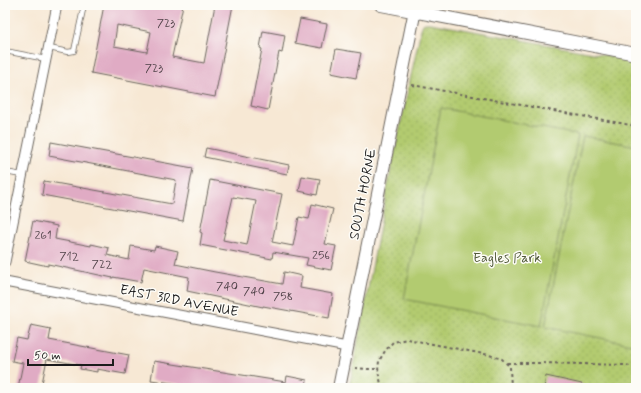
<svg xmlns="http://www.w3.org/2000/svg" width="641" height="393" font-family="Mynerve,sans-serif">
	<defs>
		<pattern id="green-dots" width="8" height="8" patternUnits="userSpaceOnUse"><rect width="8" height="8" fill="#b2cb70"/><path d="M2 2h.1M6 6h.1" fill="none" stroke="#98ae60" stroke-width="1.8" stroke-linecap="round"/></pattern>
	</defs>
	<rect width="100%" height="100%" fill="#fdfcf7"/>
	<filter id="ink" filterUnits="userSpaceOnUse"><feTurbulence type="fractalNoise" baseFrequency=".025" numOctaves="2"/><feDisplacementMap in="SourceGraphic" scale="8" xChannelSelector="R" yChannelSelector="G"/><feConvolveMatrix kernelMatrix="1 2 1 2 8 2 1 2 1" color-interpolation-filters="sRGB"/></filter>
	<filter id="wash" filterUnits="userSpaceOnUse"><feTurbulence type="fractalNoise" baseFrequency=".012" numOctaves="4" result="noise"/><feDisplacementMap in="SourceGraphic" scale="16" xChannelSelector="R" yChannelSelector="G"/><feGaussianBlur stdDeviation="0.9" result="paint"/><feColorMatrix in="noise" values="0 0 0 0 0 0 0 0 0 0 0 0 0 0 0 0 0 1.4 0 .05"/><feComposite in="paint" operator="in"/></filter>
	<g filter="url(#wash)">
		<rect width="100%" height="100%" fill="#f7e8d4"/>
		<polygon fill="url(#green-dots)" stroke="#677446" points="425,23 430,23 636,61 636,388 349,388 390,174 421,29 423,24"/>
		<g fill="#b2cb70" stroke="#677446">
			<polygon points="441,108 578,135 541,326 404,299"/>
			<polygon points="583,136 636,146 636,345 545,327"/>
		</g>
		<g id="blocks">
			<g fill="#e0abc4" fill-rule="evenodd">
				<path d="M104 5H183L172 57 204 63 215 5H233L215 97 91 73ZM117 25 151 32 147 52 114 46Z"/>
				<polygon points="300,19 327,24 322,48 295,43"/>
				<polygon points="263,31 285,35 282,53 279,52 268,110 251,106 262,49 260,48"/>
				<polygon points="336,49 361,53 356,78 331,73"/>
				<polygon points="51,142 193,168 183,221 42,195 44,181 172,204 176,180 49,156"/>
				<polygon points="206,148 289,165 287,174 204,157"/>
				<polygon points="302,176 320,179 317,195 299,191"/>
				<path d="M210 180 282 194 272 242 293 246 299 217 309 219 312 204 333 209 325 244 336 246 331 270 306 265 308 258 273 252 272 259 200 245 202 233 200 232ZM233 197 256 201 247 245 223 240Z"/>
				<polygon points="33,221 57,226 55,239 91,246 91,244 109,248 107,255 129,260 131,246 154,250 155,246 178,251 175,264 215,272 282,284 284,272 302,276 300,288 333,294 329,318 263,306 263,307 187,291 189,277 144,268 141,282 113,277 113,278 48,264 48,266 25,261"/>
				<polygon points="31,325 51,329 49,340 129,355 125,374 97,369 97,372 80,369 81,365 47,359 41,388 18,388 23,363 12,361 17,338 27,340"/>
				<polygon points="154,361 286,382 287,376 307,380 306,388 184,388 179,387 179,384 151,380"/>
				<polygon points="546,376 582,384 582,388 544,388"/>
			</g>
		</g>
	</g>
	<g filter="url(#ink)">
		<use href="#blocks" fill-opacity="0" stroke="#69635c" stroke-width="1"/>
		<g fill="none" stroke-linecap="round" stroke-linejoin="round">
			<defs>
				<g id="service">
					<polyline points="49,48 68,52 74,51 84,5"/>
					<polyline points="5,51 46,59"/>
					<polyline points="5,172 22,175"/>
				</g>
				<g id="minor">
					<polyline points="5,262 57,5"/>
					<polyline points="5,282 347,347"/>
				</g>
				<g id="tertiary">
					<polyline points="381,5 636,54"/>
					<polyline points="339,388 416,5"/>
				</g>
			</defs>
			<use href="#service" stroke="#69635c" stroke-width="6"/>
			<use href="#minor" stroke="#69635c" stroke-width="11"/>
			<use href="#tertiary" stroke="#69635c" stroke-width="14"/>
			<g stroke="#69635c" stroke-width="2" stroke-dasharray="3 3" stroke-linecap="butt">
				<polyline points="412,85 636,126"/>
				<polyline points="507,363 539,363 625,365 636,367"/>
				<polyline points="355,368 367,369 378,369"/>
				<polyline points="382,388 378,371 379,361 385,351 393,342 407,339 489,355 502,359 510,367 511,388"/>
			</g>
			<use href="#service" stroke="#fff" stroke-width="4.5"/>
			<use href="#minor" stroke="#fff" stroke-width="9"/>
			<use href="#tertiary" stroke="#fff" stroke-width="12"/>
		</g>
	</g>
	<g text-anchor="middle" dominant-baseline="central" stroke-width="3" stroke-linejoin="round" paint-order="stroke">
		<g font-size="12" fill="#4d4046">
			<text x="166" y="24">723</text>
			<text x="154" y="69">723</text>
			<text x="43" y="236">261</text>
			<text x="321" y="256">256</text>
			<text x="69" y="257">712</text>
			<text x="102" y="265">722</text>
			<text x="227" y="287">740</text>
			<text x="254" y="292">740</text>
			<text x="283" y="297">758</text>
		</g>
		<g font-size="14" fill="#1c1c1c" stroke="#fdfcf7">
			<text transform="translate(363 194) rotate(-79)">SOUTH HORNE</text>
			<text transform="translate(179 301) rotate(11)">EAST 3RD AVENUE</text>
		</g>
		<g font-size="14" fill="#505939" stroke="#fdfcf7">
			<text x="507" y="258">Eagles Park</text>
		</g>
	</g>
	<rect width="641" height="393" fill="none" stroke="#fdfcf7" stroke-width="20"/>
	<path d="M28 359v6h85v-6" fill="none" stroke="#1c1c1c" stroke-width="2"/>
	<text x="34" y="359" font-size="12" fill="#1c1c1c" stroke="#fdfcf7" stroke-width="3" paint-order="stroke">50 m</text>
</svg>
